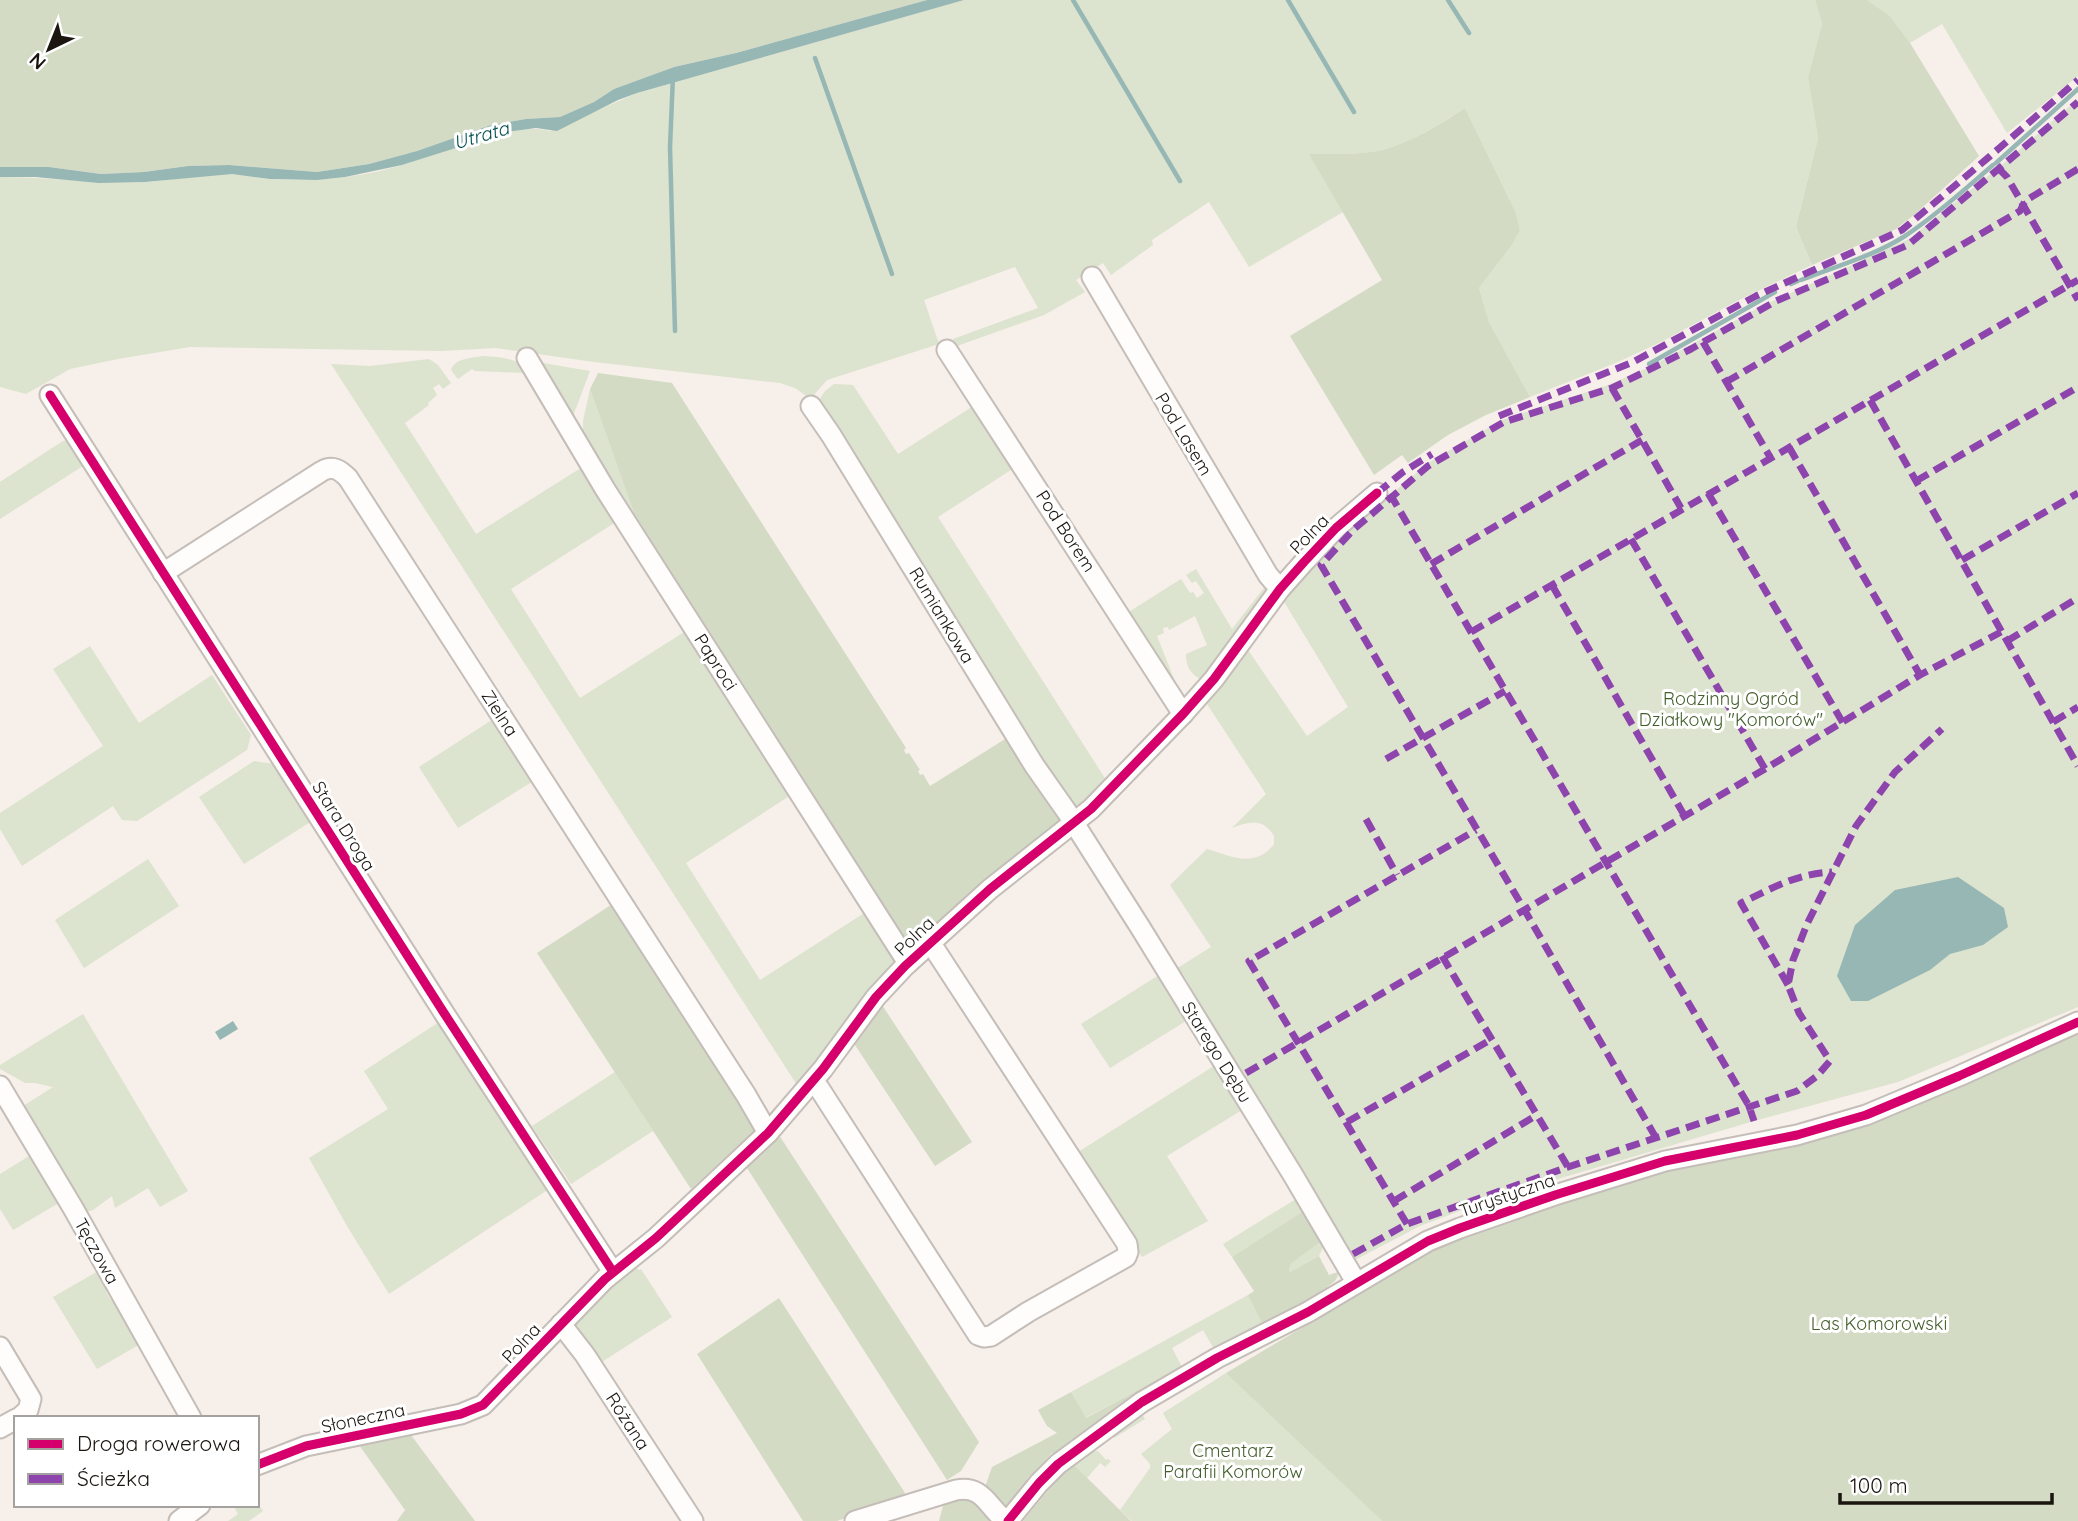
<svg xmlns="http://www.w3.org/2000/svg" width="2078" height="1521" font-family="Quicksand,sans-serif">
	<rect width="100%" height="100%" fill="#f7efe9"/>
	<g fill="#dce3ce">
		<path d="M964 0H1815L1822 24 1808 77 1818 138 1796 227 1812 265 1737 301 1661 342 1618 362 1530 397 1489 322 1479 288 1512 245 1520 230 1516 213 1465 108C1441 123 1418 138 1392 147 1367 156 1336 153 1310 154L1343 212 1249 267 1209 202 1152 240 1153 245 1111 275 1103 263 1076 280 1085 292 1044 315 957 346 953 339 1038 308 1015 267 924 300 939 344 827 380 812 397 809 398 795 388 780 383 594 362 496 348 441 351 190 347 118 359 70 369 26 394 0 387V177C48 177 95 184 143 182 173 181 204 172 233 174 245 175 258 178 270 179 314 182 359 178 402 165 444 153 506 121 550 131L637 93Z"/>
		<polygon points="1867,0 2078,0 2078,76 2007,133 1942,24 1910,43 1890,16"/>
		<path d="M2078 99V1007L1898 1082 1754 1121 1497 1197 1420 1226 1353 1261 1183 974 1179 975 1176 969 1211 947 1170 885 1207 849C1231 856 1255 869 1274 844V836C1263 818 1250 821 1232 828L1266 794 1205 701 1248 650 1307 736 1348 707 1283 600 1351 528 1428 463 1502 420 1608 385 1652 366 1760 307 1909 239 1998 168Z"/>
		<path d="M483 356C500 357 512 358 527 367L525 373 475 371 472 369 458 379 451 370C455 358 472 358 483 356Z"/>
		<polygon points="429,359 438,365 451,383 443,389 439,384 433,388 437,395 428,403 429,405 405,423 476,534 584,466 619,520 511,589 580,698 689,629 794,793 686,863 760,980 869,910 895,953 896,967 848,1027 843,1024 831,1040 835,1044 799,1088 331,364 370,366"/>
		<polygon points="537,362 590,371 573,416 571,417"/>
		<polygon points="834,384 853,385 898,454 975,405 1014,468 938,517 1108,783 1076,810 1066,800 823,411 819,400 825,391"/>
		<polygon points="590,389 634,513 583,433 583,421"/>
		<polygon points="70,440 86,464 0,519 0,482 63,441"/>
		<path d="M1196 569 1232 629 1267 584 1263 600 1205 681C1192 676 1186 668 1186 654L1207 645 1195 616 1169 630 1168 627 1163 628 1164 633 1157 636 1176 684H1172L1127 613 1181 579 1190 593 1193 592 1197 598 1204 593 1196 581 1192 583 1186 575Z"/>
		<polygon points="90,646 139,723 212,675 251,735 247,750 137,821 122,820 113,806 22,866 0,829 0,813 103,746 53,669"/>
		<polygon points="495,718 535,780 458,828 419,767"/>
		<polygon points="254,761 281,765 315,819 244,864 199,797"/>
		<polygon points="148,859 179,906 84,968 55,920"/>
		<polygon points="1159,975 1186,1021 1110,1068 1081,1024"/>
		<polygon points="83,1014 188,1191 160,1207 148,1188 115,1208 112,1196 93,1210 82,1213 20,1108 53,1087 35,1083 25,1083 0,1069 0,1065"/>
		<polygon points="439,1022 517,1138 514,1140 520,1149 525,1150 539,1172 537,1175 543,1186 549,1189 389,1294 347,1226 309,1158 388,1109 364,1071"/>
		<polygon points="1214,1066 1242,1110 1167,1156 1208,1221 1142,1257 1075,1154"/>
		<polygon points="615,1072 653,1131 571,1184 532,1126"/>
		<polygon points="34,1153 62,1201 13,1230 0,1209 0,1174"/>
		<polygon points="1296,1199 1303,1211 1232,1257 1223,1244"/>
		<polygon points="1322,1241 1324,1245 1319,1256 1290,1272 1289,1268 1292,1263"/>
		<polygon points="636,1267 639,1270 641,1269 672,1317 597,1365 570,1327 608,1289"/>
		<polygon points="100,1270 108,1285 106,1292 111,1300 120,1305 142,1343 97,1369 53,1297"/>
		<polygon points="1248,1295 1263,1323 1214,1349 1203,1330 1172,1348 1182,1367 1085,1418 1071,1392"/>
		<polygon points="1226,1373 1234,1380 1382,1521 1132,1521 1120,1510 1150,1468 1150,1464 1141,1454 1172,1429 1163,1413"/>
		<polygon points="1137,1415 1143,1416 1145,1419 1114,1438 1112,1434"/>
		<polygon points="1092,1451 1098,1451 1106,1460 1108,1459 1111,1461 1105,1467 1100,1463 1087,1478 1073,1464"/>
		<polygon points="257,1503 263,1511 249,1521 228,1521 238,1514 233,1505 257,1505"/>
	</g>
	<g fill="#d3dbc5">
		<polygon points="0,0 927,0 736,53 674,67 614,89 594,102 560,117 526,119 491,125 417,151 369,164 317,172 229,165 188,166 144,172 101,174 49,167 0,167"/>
		<polygon points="1815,0 1867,0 1890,16 1910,43 1979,156 1914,215 1896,229 1812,265 1796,227 1818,138 1808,77 1822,24"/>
		<path d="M1465 108 1516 213 1520 230 1512 245 1479 288 1489 322 1530 397 1486 415 1448 435 1408 463 1402 455 1374 475 1290 336 1382 280 1309 154C1336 153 1367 156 1392 147 1418 138 1442 123 1465 108Z"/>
		<polygon points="598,373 672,383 906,748 904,750 906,754 909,753 920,770 918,771 920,775 923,774 930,786 1010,736 1065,819 908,954 634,513 590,389"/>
		<polygon points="614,903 757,1128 691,1189 537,953"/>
		<polygon points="880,1002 972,1142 935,1166 853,1042 861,1034"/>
		<polygon points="2078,1028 2078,1521 1382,1521 1226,1373 1325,1314 1431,1246 1678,1162 1838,1130"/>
		<polygon points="777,1132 979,1442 961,1471 947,1480 747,1168 747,1163"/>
		<path d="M1303 1211 1322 1241 1292 1263 1289 1268 1290 1272 1319 1256 1329 1275 1338 1272C1338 1280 1333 1283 1327 1287L1329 1292 1265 1329 1248 1295 1254 1291 1232 1257Z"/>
		<polygon points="779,1298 905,1493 900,1499 837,1521 803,1521 697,1354"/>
		<polygon points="1209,1352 1057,1458 1052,1453 1027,1479 1031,1483 1009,1507 1005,1508 985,1487 992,1467 1057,1433 1047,1426 1038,1410 1071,1392 1086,1418"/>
		<polygon points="408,1431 475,1521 397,1521 405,1510 357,1442"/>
		<polygon points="1073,1464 1131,1521 1023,1521 1054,1483"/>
		<polygon points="968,1494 992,1521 939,1521 945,1498"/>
	</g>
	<g fill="#96b7b4">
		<polygon points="927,0 964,0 637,93 618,100 557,131 536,128 506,132 402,165 345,177 317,180 270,179 232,174 145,182 99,183 35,177 0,177 0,167 49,167 101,174 144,172 188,166 229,165 317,172 369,164 417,151 491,125 526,119 560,117 594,102 614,89 674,67 736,53"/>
		<polygon points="1958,877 2004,908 2008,927 1983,945 1950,954 1930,970 1868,1001 1851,1001 1837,976 1855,925 1895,890"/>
		<polygon points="233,1021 238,1029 220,1040 215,1032"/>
	</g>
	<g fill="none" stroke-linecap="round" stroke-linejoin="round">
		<g stroke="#96b7b4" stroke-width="4.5">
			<polyline points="1073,0 1180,181"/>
			<polyline points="1288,0 1354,112"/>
			<polyline points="1448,0 1469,33"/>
			<polyline points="815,58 892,274"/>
			<polyline points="673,76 670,147 675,331"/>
			<polyline points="1996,163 2078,89"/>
			<path d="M1801 280C1836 266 1874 256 1905 236 1937 215 1965 189 1993 165"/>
			<polyline points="1791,284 1798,281"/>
			<polyline points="1649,364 1775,292"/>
		</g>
		<defs>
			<g id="minor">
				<polyline points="1092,277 1268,575 1280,589"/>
				<polyline points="947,350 1183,714"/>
				<polyline points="527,358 605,489 908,963"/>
				<polyline points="50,395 444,1013 613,1272"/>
				<polyline points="811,406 831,435 1034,765 1067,812 1140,927 1293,1175 1356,1282"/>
				<path d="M163 573 322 471C333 465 340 470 348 478L746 1095 768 1133"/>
				<polyline points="813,1082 819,1088 978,1335 984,1337 991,1336 1028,1312 1126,1257 1128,1252 1127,1244 930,942"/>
				<polyline points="0,1086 73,1208 191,1418"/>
				<polyline points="561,1324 585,1355 693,1521"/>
				<polyline points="0,1347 31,1399 28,1410 19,1418"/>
				<polyline points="0,1428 16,1419"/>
				<polyline points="257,1465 306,1446 461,1414 483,1405 605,1279 656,1238 768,1133 823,1069 876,997 905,966 990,889 1091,809 1183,714 1214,679 1280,589 1304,562 1336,528 1377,493"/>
				<polyline points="179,1521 200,1505"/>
				<path d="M855 1521 956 1490C984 1485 987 1507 1006 1521"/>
				<polyline points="1008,1521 1039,1483 1058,1464 1142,1402 1217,1358 1308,1312 1428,1241 1460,1228 1555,1195 1665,1161 1797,1135 1866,1115 1959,1076 2078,1022"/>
			</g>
		</defs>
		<use href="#minor" stroke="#c4bdb8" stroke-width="23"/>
		<use href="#minor" stroke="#fefdfc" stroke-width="19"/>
		<g stroke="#8e44ad" stroke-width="7" stroke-dasharray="14 7" stroke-linecap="butt">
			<polyline points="1998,168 2007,177 2078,300"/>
			<polyline points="1703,342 1770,457"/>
			<polyline points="1726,382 2020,211 2025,201 2078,169"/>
			<polyline points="1612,388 1681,508"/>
			<polyline points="1870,400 2078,766"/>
			<polyline points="1499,416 1633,362 1756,296 1902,230 1989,157 2078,80"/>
			<polyline points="1789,447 1920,675"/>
			<polyline points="1916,481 2078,387"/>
			<polyline points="1377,493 1403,472 1432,454"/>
			<polyline points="1708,493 1843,723"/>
			<polyline points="1390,494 1749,1106 1754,1121"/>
			<polyline points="1631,539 1765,769"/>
			<polyline points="1962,560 2078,493"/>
			<polyline points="1431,564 1642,440"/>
			<polyline points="1552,585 1684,815"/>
			<polyline points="1471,632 2078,280"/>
			<polyline points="2007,641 2078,598"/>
			<polyline points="2053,722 2078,707"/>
			<polyline points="1386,759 1505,691"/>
			<polyline points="1366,819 1397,875"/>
			<polyline points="1442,956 1568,1167"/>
			<path d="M1788 985 1741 903C1773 888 1795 874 1832 872"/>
			<polyline points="1246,1073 1765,769 1920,675 2001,632"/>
			<polyline points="1347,1122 1492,1039"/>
			<polyline points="1656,1138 1524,909 1321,565 1353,530 1428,466 1504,422 1612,388 1691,349 1776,301 1908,245 2078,102"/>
			<polyline points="1394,1201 1537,1115"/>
			<polyline points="1407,1224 1249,961 1476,830"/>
			<polyline points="1353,1254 1407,1224 1568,1167 1797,1091 1817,1076 1830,1061 1799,1013 1788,985 1793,960 1807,924 1856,826 1895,772 1942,729"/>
		</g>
		<defs>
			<g id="cycleway">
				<polyline points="50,395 444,1013 613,1272"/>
				<polyline points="257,1465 306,1446 461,1414 483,1405 605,1279 656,1238 768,1133 823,1069 876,997 905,966 990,889 1091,809 1183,714 1214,679 1280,589 1304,562 1336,528 1377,493"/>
				<polyline points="1008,1521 1039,1483 1058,1464 1142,1402 1217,1358 1308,1312 1428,1241 1460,1228 1555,1195 1665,1161 1797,1135 1866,1115 1959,1076 2078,1022"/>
			</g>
		</defs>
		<use href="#cycleway" stroke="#fff" stroke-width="13"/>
		<use href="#cycleway" stroke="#d6006c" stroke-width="9"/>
	</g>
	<g text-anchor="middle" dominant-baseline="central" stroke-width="6" stroke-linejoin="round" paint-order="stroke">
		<g font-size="18" fill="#1b1510" stroke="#fff">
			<text transform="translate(1184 434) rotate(59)">Pod Lasem</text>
			<text transform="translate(1066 531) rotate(57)">Pod Borem</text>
			<text transform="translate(1309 534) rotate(-46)">Polna</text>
			<text transform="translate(942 615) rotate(59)">Rumiankowa</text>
			<text transform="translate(716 662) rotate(57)">Paproci</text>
			<text transform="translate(500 713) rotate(57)">Zielna</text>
			<text transform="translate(344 826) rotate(58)">Stara Droga</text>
			<text transform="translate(914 936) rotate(-44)">Polna</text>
			<text transform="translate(1217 1052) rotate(58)">Starego Dębu</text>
			<text transform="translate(1507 1195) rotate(-19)">Turystyczna</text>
			<text transform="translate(97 1251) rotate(61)">Tęczowa</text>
			<text transform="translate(521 1343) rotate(-47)">Polna</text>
			<text transform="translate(363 1418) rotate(-12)">Słoneczna</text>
			<text transform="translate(628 1421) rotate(57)">Różana</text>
		</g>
		<g font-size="18" fill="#445f2c" stroke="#fff">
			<text x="1731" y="698">Rodzinny Ogród<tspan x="1731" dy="21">Działkowy "Komorów"</tspan></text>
			<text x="1879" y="1323">Las Komorowski</text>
			<text x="1233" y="1450">Cmentarz<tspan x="1233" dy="21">Parafii Komorów</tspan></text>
		</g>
		<g font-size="19" font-style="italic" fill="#004f50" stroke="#fff">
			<text transform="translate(481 135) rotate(-16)">Utrata</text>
		</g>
	</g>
	<rect x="14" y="1416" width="245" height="91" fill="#ffffff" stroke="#a4a19f" stroke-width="2"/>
	<rect x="28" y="1439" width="35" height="10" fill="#d6006c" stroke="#a4a19f" stroke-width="2"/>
	<text x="77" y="1451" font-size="21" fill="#1b1510">Droga rowerowa</text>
	<rect x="28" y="1474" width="35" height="10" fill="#8e44ad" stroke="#a4a19f" stroke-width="2"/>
	<text x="77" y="1486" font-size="21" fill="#1b1510">Ścieżka</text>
	<g transform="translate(49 49) rotate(223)" stroke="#ffffff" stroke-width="5" paint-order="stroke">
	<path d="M0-5L12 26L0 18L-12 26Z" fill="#1b1510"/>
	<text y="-10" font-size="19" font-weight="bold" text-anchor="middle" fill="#1b1510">N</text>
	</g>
	<path d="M1840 1493v10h212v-10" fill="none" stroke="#1b1510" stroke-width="3.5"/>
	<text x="1850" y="1493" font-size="21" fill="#1b1510" stroke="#ffffff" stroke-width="5" paint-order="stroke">100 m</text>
</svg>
